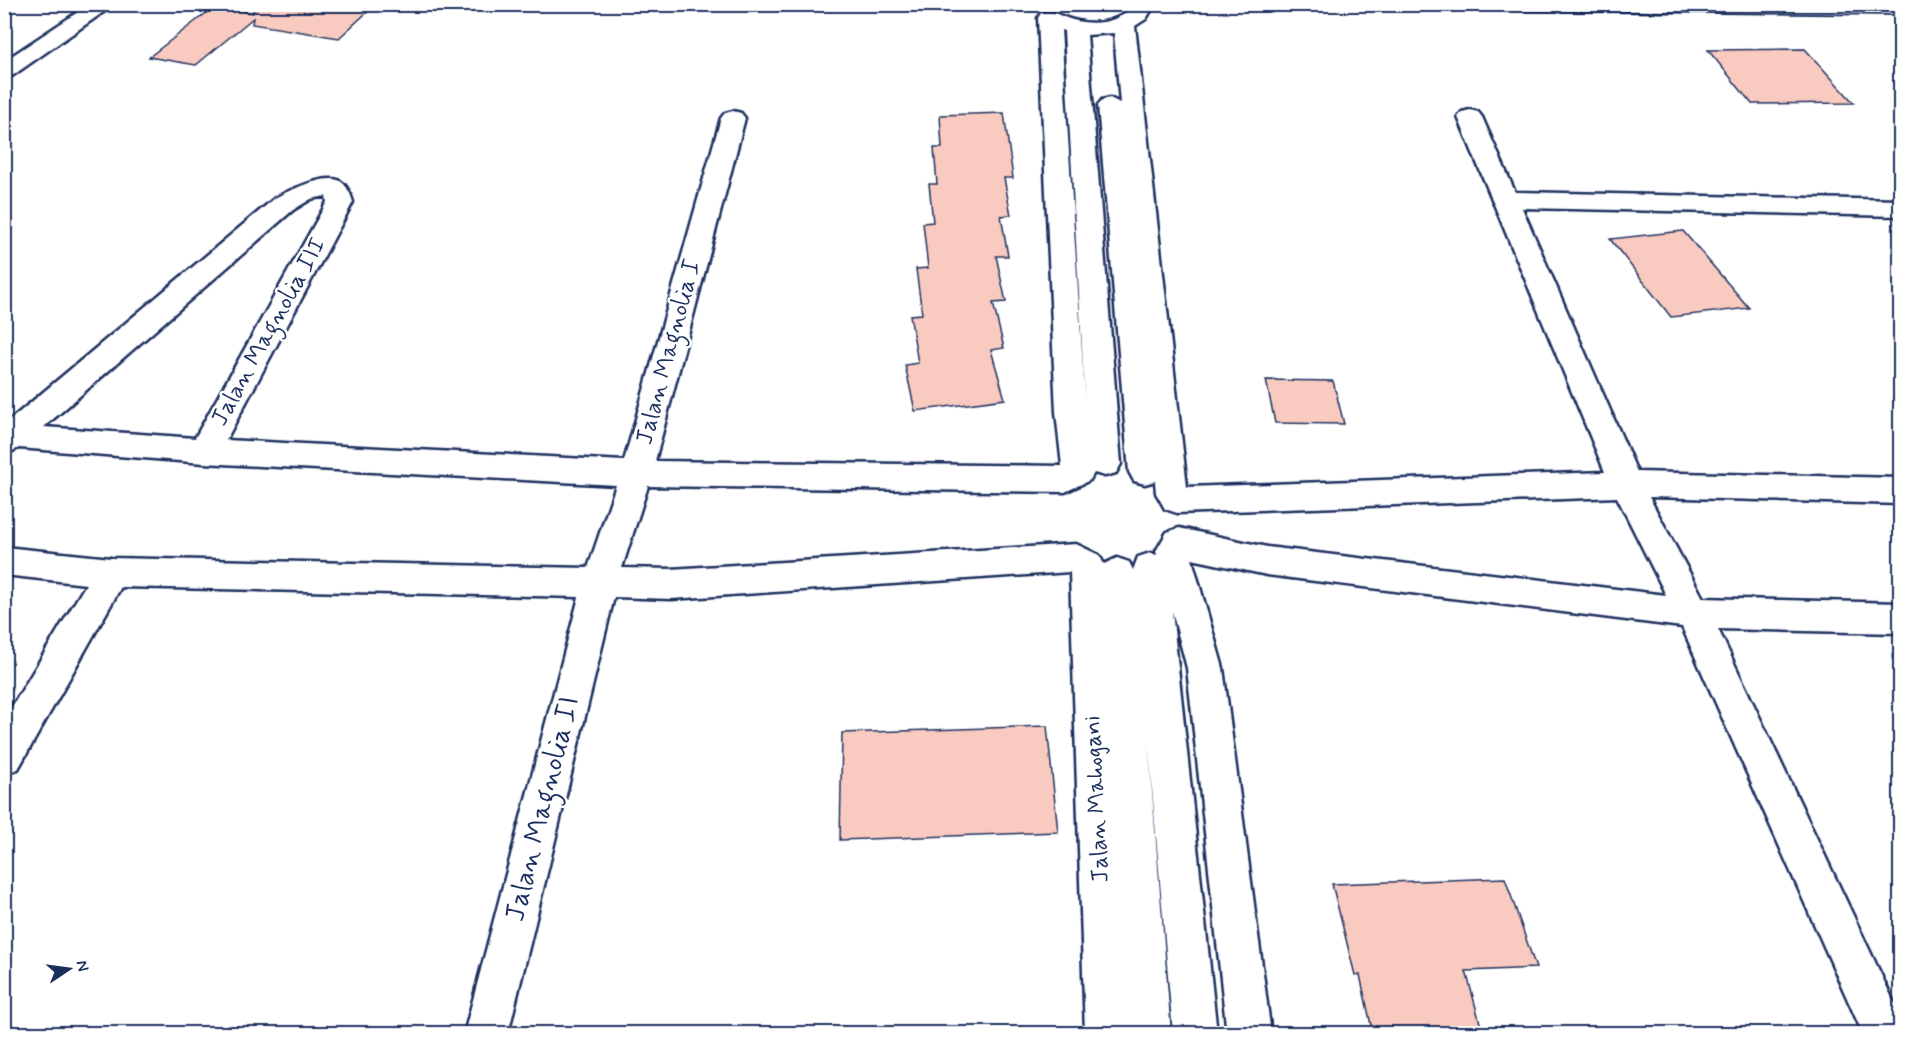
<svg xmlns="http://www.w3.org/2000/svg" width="1905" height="1038" font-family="Mynerve,sans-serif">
	<rect width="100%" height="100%" fill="#fff"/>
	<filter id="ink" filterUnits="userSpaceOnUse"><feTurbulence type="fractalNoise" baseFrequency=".0167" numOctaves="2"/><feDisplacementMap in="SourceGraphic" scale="12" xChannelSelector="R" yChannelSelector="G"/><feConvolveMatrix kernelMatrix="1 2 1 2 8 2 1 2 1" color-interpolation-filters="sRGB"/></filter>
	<g filter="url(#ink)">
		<g fill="#f9cabf" stroke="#1b2f5e" stroke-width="1.5">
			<polygon points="254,4 376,4 339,38 252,24 253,18 196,65 149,57 214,7 253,13"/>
			<polygon points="1805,49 1854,103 1752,104 1708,50"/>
			<polygon points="1004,113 1013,178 1004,178 1011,215 1001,216 1008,256 996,256 1006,302 993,303 1004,348 991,350 1005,399 915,411 905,365 918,363 910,315 922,314 916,269 928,268 923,223 933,222 929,184 937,184 934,148 942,148 940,115"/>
			<polygon points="1683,231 1749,308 1671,317 1610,239"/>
			<polygon points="1266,380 1333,381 1344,424 1275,423"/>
			<polygon points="1047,726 1058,832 840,840 842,733"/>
			<polygon points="1505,878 1536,968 1466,971 1483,1034 1373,1034 1360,975 1355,975 1332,884"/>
		</g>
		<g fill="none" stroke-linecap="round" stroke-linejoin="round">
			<defs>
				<polygon id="service" points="1361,4 1900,6 1900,14 1367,8"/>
				<g id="minor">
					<polygon points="90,4 115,4 12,76 4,78 4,61"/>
					<path d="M1134 4H1155L1146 19 1135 26 1187 487 1605 472 1458 117 1462 112 1470 110 1478 112 1482 117 1515 192 1900 200V216L1522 208 1637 472 1900 478V504L1649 497 1703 598 1900 603V633L1718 629 1900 1015V1034H1863L1682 627 1267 575 1192 559 1223 668 1271 1034H1227L1187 668 1172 611 1217 1034H1173L1148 741 1171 1034H1085L1070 572 671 599 614 597 508 1034H464L579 597 121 587 18 769 4 774V720L86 584 4 575V547L111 558 588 568 616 485 204 463 19 448 4 455V425L275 198C288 191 326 173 340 181 347 185 351 195 353 202L226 440 624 461 721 118 725 113 733 111 741 113 745 118 655 461 1062 466 1056 412 1038 18 1041 13C1054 10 1061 17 1073 20 1094 26 1121 23 1134 4ZM1061 30 1064 31 1085 399ZM1114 33 1120 103 1110 98 1102 100 1098 105 1129 472 1134 481 1145 484 1155 481 1156 493 1165 509 1177 513 1617 497 1666 595 1267 547 1179 528 1167 532 1156 551 1157 555 1150 553 1138 557 1133 570 1129 562 1117 558 1104 564 1099 555 1076 544 671 569 622 568 648 486 1065 492 1090 480 1094 473 1105 476 1116 473 1121 464 1087 35ZM326 196 327 202 195 438 44 427 293 210 311 199Z"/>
				</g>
			</defs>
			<use href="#service" stroke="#1b2f5e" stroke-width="4"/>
			<use href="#minor" stroke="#1b2f5e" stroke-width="5"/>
			<use href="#service" fill="#fff" fill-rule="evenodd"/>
			<use href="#minor" fill="#fff" fill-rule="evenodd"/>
		</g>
	</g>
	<g text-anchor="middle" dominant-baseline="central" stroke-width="5" stroke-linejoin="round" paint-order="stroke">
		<g font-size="24" fill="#1b2f5e" stroke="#fff">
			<text transform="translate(269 332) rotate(-61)">Jalan Magnolia III</text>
			<text transform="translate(669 352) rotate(-75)">Jalan Magnolia I</text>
			<text transform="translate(1097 799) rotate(-93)">Jalan Mahogani</text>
		</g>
		<g font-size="28" fill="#1b2f5e" stroke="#fff">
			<text transform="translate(543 809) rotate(-76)">Jalan Magnolia II</text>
		</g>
	</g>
	<rect width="1905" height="1038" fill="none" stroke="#fff" stroke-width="24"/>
	<rect x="12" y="12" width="1881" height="1014" fill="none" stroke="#1b2f5e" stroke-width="2" filter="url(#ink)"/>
	<g transform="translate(69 969) rotate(77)" stroke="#ffffff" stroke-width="4.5" paint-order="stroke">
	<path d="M0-4.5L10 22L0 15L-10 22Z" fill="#1b2f5e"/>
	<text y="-9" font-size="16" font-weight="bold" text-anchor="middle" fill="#1b2f5e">N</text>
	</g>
</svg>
